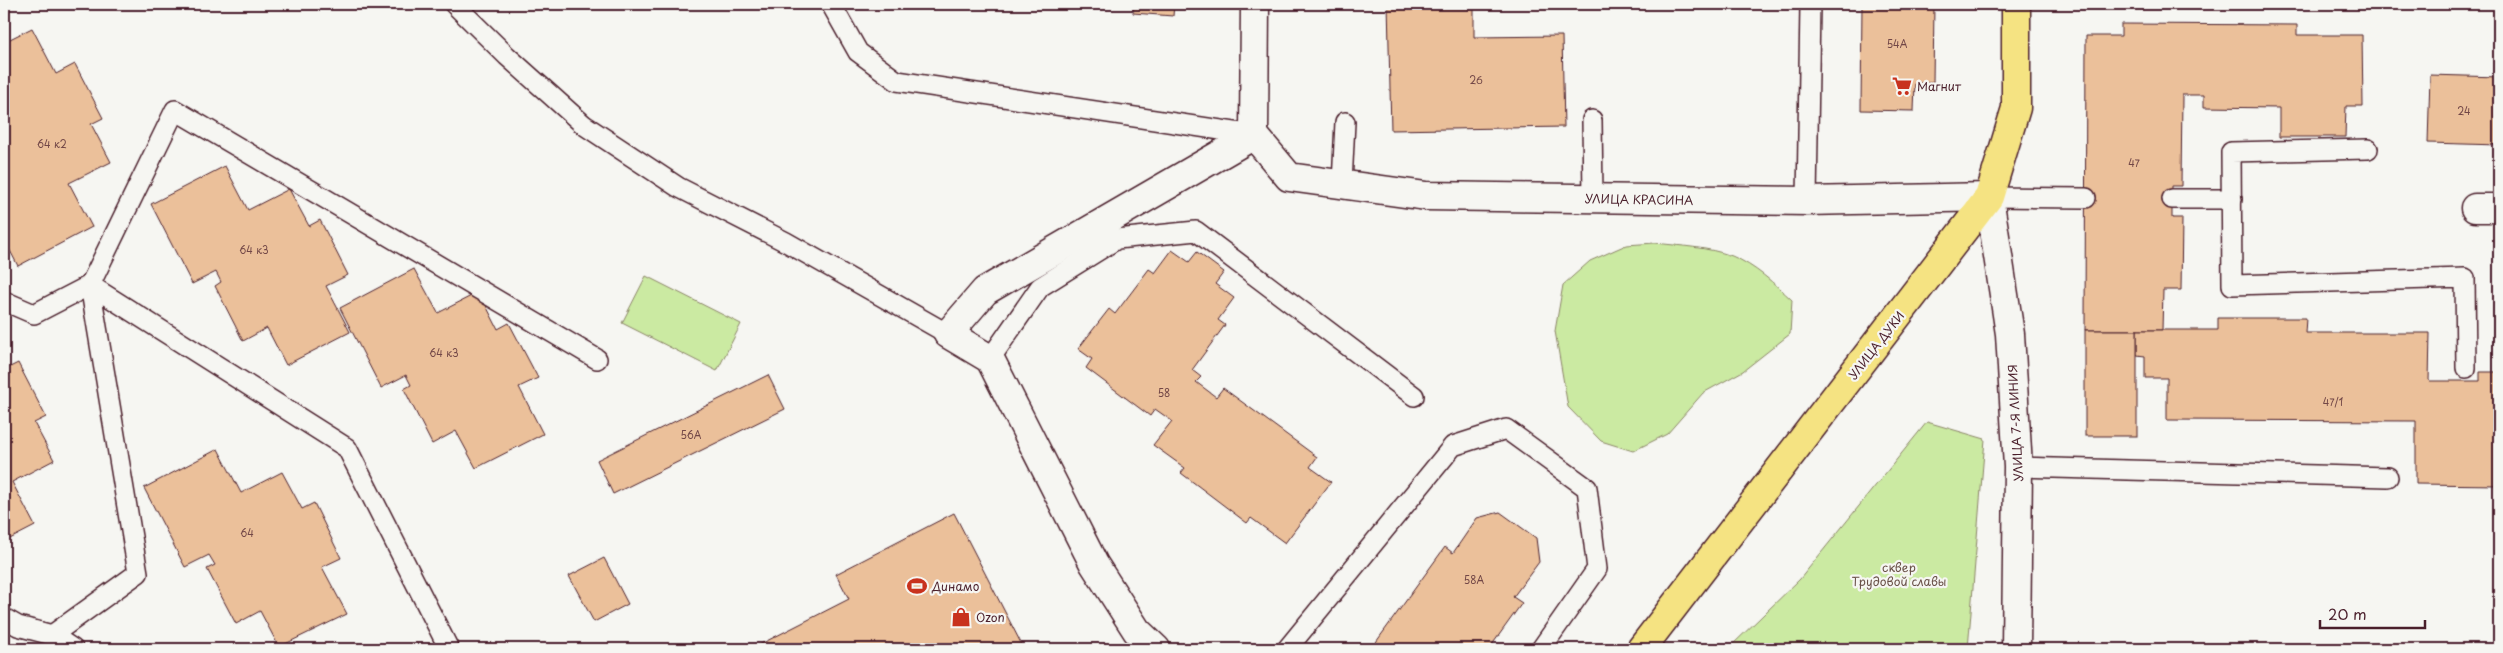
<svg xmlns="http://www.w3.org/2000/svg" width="2503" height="653" font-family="'Playpen Sans',sans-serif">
	<rect width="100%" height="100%" fill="#f6f6f2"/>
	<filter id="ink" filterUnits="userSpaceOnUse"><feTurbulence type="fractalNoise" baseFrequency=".02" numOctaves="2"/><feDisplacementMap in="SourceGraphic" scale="10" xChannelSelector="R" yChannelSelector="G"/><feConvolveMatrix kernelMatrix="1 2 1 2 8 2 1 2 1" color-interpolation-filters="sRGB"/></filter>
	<g filter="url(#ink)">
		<g fill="#cbeaa2" stroke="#8a8466">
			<path d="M1655 243C1680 246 1708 247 1732 256 1754 265 1775 284 1792 300L1790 334 1743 371 1703 393 1667 434 1633 451 1601 441 1568 407 1555 331 1563 285 1590 261 1626 245Z"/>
			<polygon points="646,276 741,324 717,371 622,323"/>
			<polygon points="1927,422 1985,439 1968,649 1728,649 1800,579"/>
		</g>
		<g fill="#ebc09a" stroke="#4a1f2b">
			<polygon points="1134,4 1174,4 1173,16 1133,13"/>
			<polygon points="1388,4 1474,4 1474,37 1562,36 1564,127 1391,130"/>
			<polygon points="1862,4 1934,4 1933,83 1915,83 1914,111 1861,110"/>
			<polygon points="2121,24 2297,25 2297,35 2362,35 2363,106 2346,106 2345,137 2279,137 2279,108 2204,107 2204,95 2182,95 2181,186 2172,186 2172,218 2182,218 2181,290 2163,290 2162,330 2085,330 2086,36 2121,36"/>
			<polygon points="32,28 56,74 75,64 103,118 91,124 111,162 69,183 92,227 18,266 4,239 4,42"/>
			<polygon points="2430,75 2499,77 2499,145 2428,143"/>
			<polygon points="225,166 248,210 289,189 309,226 320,220 348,275 326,286 350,332 286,365 267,328 243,341 215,286 221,282 216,272 192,284 151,204"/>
			<polygon points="1172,250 1189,262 1197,252 1224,272 1215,284 1234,298 1218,320 1225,325 1192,370 1201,377 1196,382 1216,397 1223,388 1317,457 1310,467 1331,482 1285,543 1251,518 1247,523 1181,473 1185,468 1153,445 1172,421 1155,409 1150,416 1086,368 1092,359 1078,349 1109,309 1115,314 1149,269 1155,273"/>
			<polygon points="414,269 438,313 479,292 498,329 509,323 538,378 519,387 543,434 476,468 456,431 432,444 404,389 411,385 406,375 381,388 340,308"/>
			<polygon points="2218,318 2306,318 2305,333 2430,333 2429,381 2480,381 2480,372 2499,372 2499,485 2416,484 2416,421 2167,420 2167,378 2145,378 2145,356 2137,355 2137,330 2218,330"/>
			<rect x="2085" y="330" width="52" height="106"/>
			<polygon points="18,363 46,417 34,423 54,460 12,482 35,526 4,542 4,370"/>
			<polygon points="768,375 785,409 613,494 597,460"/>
			<polygon points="218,449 241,493 282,472 302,509 314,503 341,558 322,567 347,614 279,647 260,611 236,624 207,569 215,565 209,555 185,567 144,488"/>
			<polygon points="1500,512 1536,538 1539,562 1513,597 1522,603 1489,649 1371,649 1445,547 1453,553 1477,518"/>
			<polygon points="954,513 1024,649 751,649 849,599 836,574"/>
			<polygon points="604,558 628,604 594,622 569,576"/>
		</g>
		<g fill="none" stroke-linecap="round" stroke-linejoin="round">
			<defs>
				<g id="lane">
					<polyline points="454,4 507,56 584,125 678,187 786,242 948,334"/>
					<polyline points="831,4 858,52 897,81 1254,135"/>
					<polyline points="1592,120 1593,198"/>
					<polyline points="2368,149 2231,152 2232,285 2465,278 2466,368"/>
					<polyline points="1342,184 1345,122"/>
					<polyline points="1989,197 2086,198"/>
					<polyline points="2172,199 2232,199"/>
					<polyline points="1807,201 1810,4"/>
					<polyline points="90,285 347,448 449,649"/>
					<polyline points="4,301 34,314 90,285"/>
					<polyline points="990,359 1040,287 1117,239 1196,231 1414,396"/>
					<polyline points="2018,467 2388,477"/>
					<polyline points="4,618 18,626 52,635"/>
					<polyline points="73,649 52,635 138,573 90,285 175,110 597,359"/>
					<polyline points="1287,649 1453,446 1506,429 1587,488 1597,569 1541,649"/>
				</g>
				<g id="street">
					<polyline points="1255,4 1254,135 1289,177 1426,196 1807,201 1989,197 2010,334 2018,467 2016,649"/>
					<polyline points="2475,208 2499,208"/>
					<polyline points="1156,649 1137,631 1094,564 990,359 948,334 985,291 1254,135"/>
				</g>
				<polyline id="primary" points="1641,649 1989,197 2016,108 2016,4"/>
			</defs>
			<use href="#lane" stroke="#4a1f2b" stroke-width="22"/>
			<use href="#street" stroke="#4a1f2b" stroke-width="31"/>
			<use href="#primary" stroke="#4a1f2b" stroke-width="31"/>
			<use href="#lane" stroke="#f6f6f2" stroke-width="19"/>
			<use href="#street" stroke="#f6f6f2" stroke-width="28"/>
			<use href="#primary" stroke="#f5e382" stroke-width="28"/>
		</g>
	</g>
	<defs>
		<symbol id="supermarket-bare" viewBox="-9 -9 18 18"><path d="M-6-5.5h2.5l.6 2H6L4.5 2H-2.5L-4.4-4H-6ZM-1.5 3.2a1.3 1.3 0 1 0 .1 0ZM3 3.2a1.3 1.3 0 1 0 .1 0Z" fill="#c8321e" stroke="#f6f6f2" stroke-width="2.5" paint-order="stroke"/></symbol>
		<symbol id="stadium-bare" viewBox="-9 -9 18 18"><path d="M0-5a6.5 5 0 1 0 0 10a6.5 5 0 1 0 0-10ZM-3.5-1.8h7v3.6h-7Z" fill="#c8321e" stroke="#f6f6f2" stroke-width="2.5" paint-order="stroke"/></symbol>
		<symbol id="shop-bare" viewBox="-9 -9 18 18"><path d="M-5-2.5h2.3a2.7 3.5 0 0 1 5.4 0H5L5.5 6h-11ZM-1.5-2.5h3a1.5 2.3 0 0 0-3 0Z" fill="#c8321e" stroke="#f6f6f2" stroke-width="2.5" paint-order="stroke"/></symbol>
	</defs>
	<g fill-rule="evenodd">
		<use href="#supermarket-bare" x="1888" y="72" width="28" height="28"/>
		<use href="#stadium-bare" x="903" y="572" width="28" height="28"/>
		<use href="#shop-bare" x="947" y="603" width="28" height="28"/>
	</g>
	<g text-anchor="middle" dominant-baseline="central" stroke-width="4.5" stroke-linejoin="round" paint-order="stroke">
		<g font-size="10" fill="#724747">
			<text x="1897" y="43">54А</text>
			<text x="1476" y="79">26</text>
			<text x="2464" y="110">24</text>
			<text x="52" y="143">64 к2</text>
			<text x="2134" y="162">47</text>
			<text x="254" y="249">64 к3</text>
			<text x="444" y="352">64 к3</text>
			<text x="1164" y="392">58</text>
			<text x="2333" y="401">47/1</text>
			<text x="691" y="434">56А</text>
			<text x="247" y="532">64</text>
			<text x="1474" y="579">58А</text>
		</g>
		<g font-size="12" fill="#4a1f2b" stroke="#f6f6f2" text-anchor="start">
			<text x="1917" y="86">Магнит</text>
			<text x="932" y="586">Динамо</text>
			<text x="976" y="617">Ozon</text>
		</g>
		<g font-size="12" fill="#4a1f2b" stroke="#f6f6f2">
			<text transform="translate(1639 199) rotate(1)">УЛИЦА КРАСИНА</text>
			<text transform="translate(1876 345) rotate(-52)">УЛИЦА ДУКИ</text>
			<text transform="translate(2015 423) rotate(-93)">УЛИЦА 7-Я ЛИНИЯ</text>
		</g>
		<g font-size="12" fill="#6a5249" stroke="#f6f6f2">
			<text x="1899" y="567">сквер<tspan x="1899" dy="14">Трудовой славы</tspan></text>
		</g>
	</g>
	<rect width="2503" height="653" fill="none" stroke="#f6f6f2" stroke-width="20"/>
	<rect x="10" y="10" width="2483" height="633" fill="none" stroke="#4a1f2b" stroke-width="2" filter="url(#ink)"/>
	<path d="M2320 620v8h105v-8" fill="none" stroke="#4a1f2b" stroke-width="2.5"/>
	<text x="2328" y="620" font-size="15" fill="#4a1f2b" stroke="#f6f6f2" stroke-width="4" paint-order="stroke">20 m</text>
</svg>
